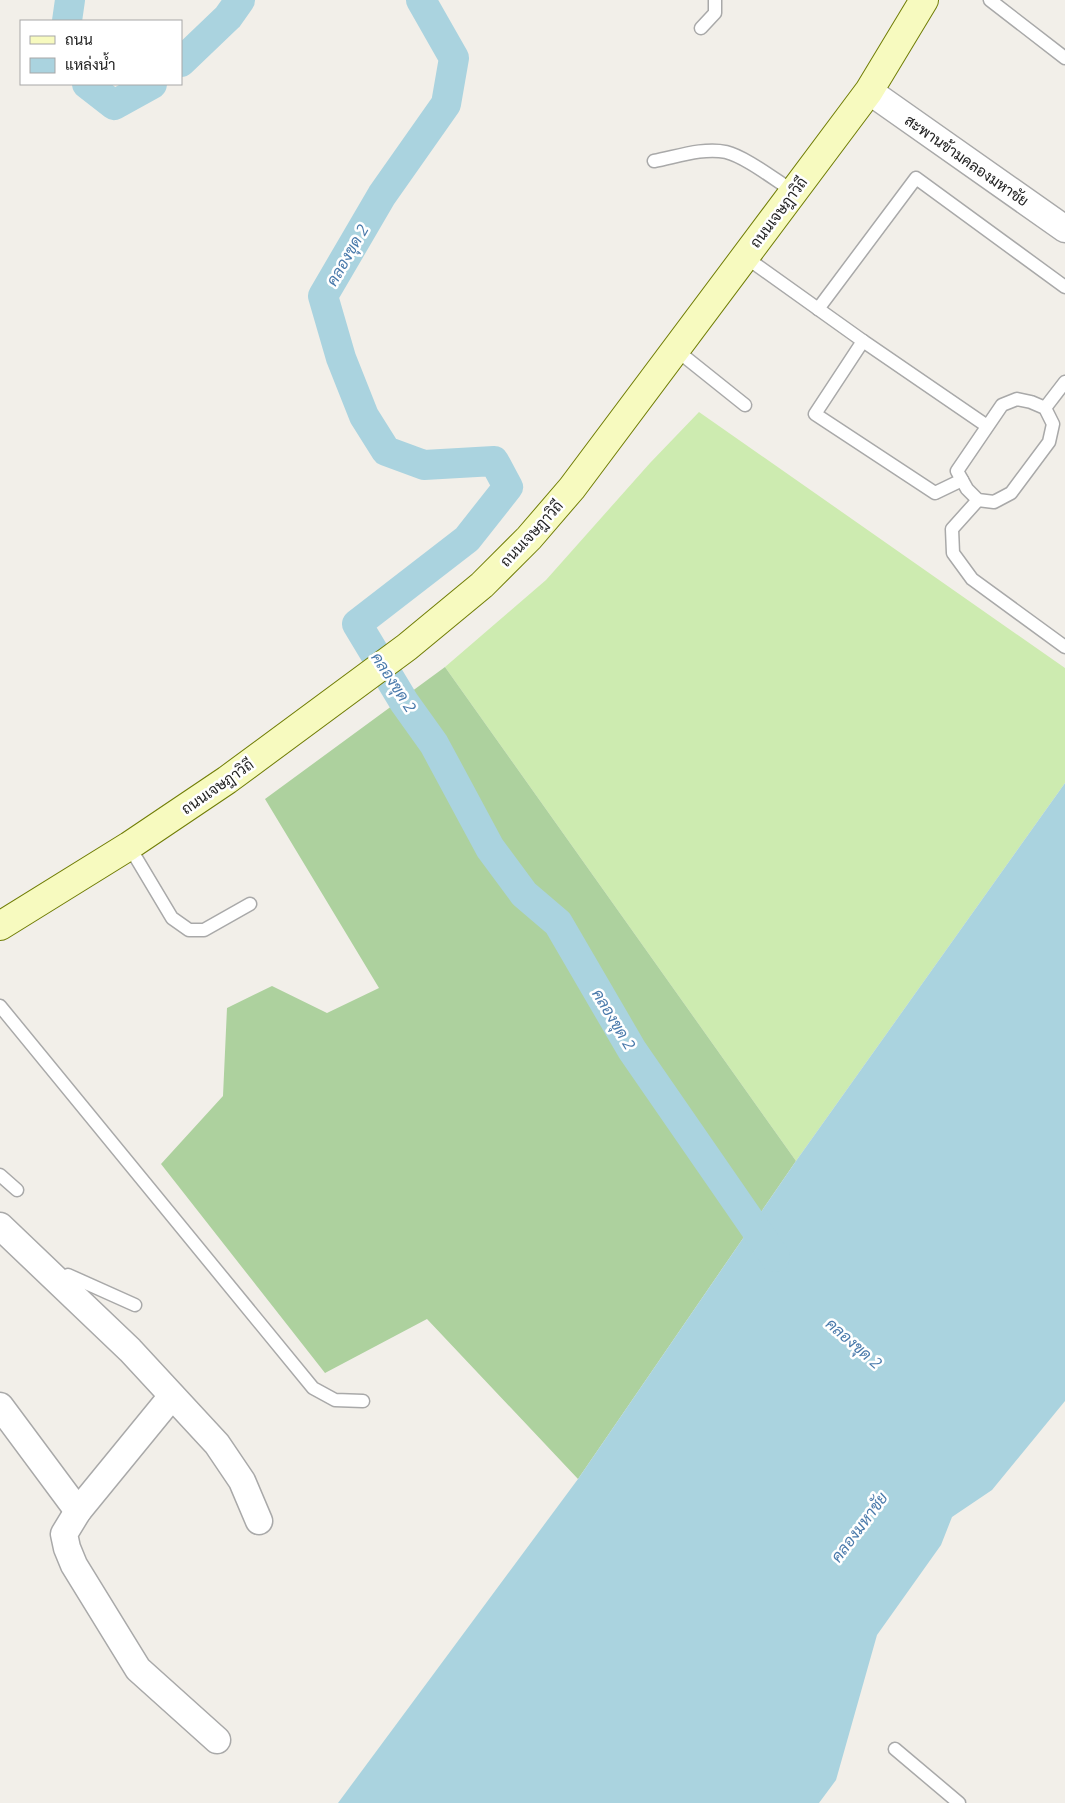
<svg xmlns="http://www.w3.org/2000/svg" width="1065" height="1803" font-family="'Open Sans',Sarabun,sans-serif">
	<rect width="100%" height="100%" fill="#f2efe9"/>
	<polygon fill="#cdebb0" points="699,412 1065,668 1065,783 796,1161 445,667 546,580 650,463"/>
	<polygon fill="#add19e" points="445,667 796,1161 578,1479 427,1319 325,1373 161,1164 223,1096 227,1008 272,986 327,1013 379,988 265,799"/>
	<polygon fill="#aad3df" points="1065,783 1065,1401 992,1490 952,1517 941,1545 877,1635 836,1780 819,1803 338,1803 578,1479 796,1161"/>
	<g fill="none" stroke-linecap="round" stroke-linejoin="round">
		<g stroke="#aad3df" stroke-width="30">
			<polyline points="421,0 454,58 446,104 382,195 323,296 341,358 364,416 386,451 424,465 494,461 508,487 467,539 357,624 404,702 434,744 490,848 524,894 558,923 632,1050 775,1257"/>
			<polyline points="67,21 70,0"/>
			<polyline points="181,62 228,17 240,0"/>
			<polyline points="87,84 114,105 152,84"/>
		</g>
		<defs>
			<g id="lane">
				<polyline points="990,0 1065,58"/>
				<polyline points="701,28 715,13 715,0"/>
				<path d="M654 161C676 157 703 147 726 152 746 157 775 180 793 191"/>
				<polyline points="744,256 863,341 815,414 935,493 962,480"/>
				<polyline points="818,309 916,178 1065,287"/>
				<polyline points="863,341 987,426"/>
				<polyline points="675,349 745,405"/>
				<polygon points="1017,399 1031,402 1045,408 1053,424 1049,442 1011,493 994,502 978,500 967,489 957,471 1002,405"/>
				<polyline points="1045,408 1065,382"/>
				<polyline points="978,500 952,529 953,553 972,579 1065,647"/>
				<polyline points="129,846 172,918 189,930 204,930 250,904"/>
				<polyline points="0,1006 313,1388 335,1400 363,1401"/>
				<polyline points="0,1175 17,1190"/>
				<polyline points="57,1281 68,1275 135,1305"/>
				<polyline points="895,1749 959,1803"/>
			</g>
			<g id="street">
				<polyline points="869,91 1065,229"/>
				<polyline points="0,1226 130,1350 217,1444 242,1481 259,1521"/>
				<polyline points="172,1396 78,1511 64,1534 67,1548 74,1565 138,1669 217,1740"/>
				<polyline points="0,1406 78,1511"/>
			</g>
			<polyline id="secondary" points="0,926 129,846 227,780 407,647 482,585 529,538 572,488 869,91 924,0"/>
		</defs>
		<use href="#lane" stroke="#a9a9a9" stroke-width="15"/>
		<use href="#street" stroke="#a9a9a9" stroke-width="29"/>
		<use href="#secondary" stroke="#707d05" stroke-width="30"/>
		<use href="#lane" stroke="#fff" stroke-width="12"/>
		<use href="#street" stroke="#fff" stroke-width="26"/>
		<use href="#secondary" stroke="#f7fabf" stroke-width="28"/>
	</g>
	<g text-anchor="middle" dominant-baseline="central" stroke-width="5" stroke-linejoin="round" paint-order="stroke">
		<g font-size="15" fill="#222" stroke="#fff">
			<text transform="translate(967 160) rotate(35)">สะพานข้ามคลองมหาชัย</text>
			<text transform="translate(778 212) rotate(-53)">ถนนเจษฎาวิถี</text>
			<text transform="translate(531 533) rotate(-47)">ถนนเจษฎาวิถี</text>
			<text transform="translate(217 786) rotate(-35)">ถนนเจษฎาวิถี</text>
		</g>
		<g font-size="16" font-style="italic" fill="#4a7aab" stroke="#fff">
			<text transform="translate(347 255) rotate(-60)">คลองขุด 2</text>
			<text transform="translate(394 682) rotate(57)">คลองขุด 2</text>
			<text transform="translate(614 1019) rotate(59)">คลองขุด 2</text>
			<text transform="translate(854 1343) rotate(41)">คลองขุด 2</text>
			<text transform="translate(859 1527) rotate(-53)">คลองมหาชัย</text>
		</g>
	</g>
	<rect x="20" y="20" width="162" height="65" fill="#ffffff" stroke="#a7a7a7"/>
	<rect x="30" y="36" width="25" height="8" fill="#f7fabf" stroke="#a7a7a7"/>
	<text x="65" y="45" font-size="15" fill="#222222">ถนน</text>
	<rect x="30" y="58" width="25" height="15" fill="#aad3df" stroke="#a7a7a7"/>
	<text x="65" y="70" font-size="15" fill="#222222">แหล่งน้ำ</text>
</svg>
